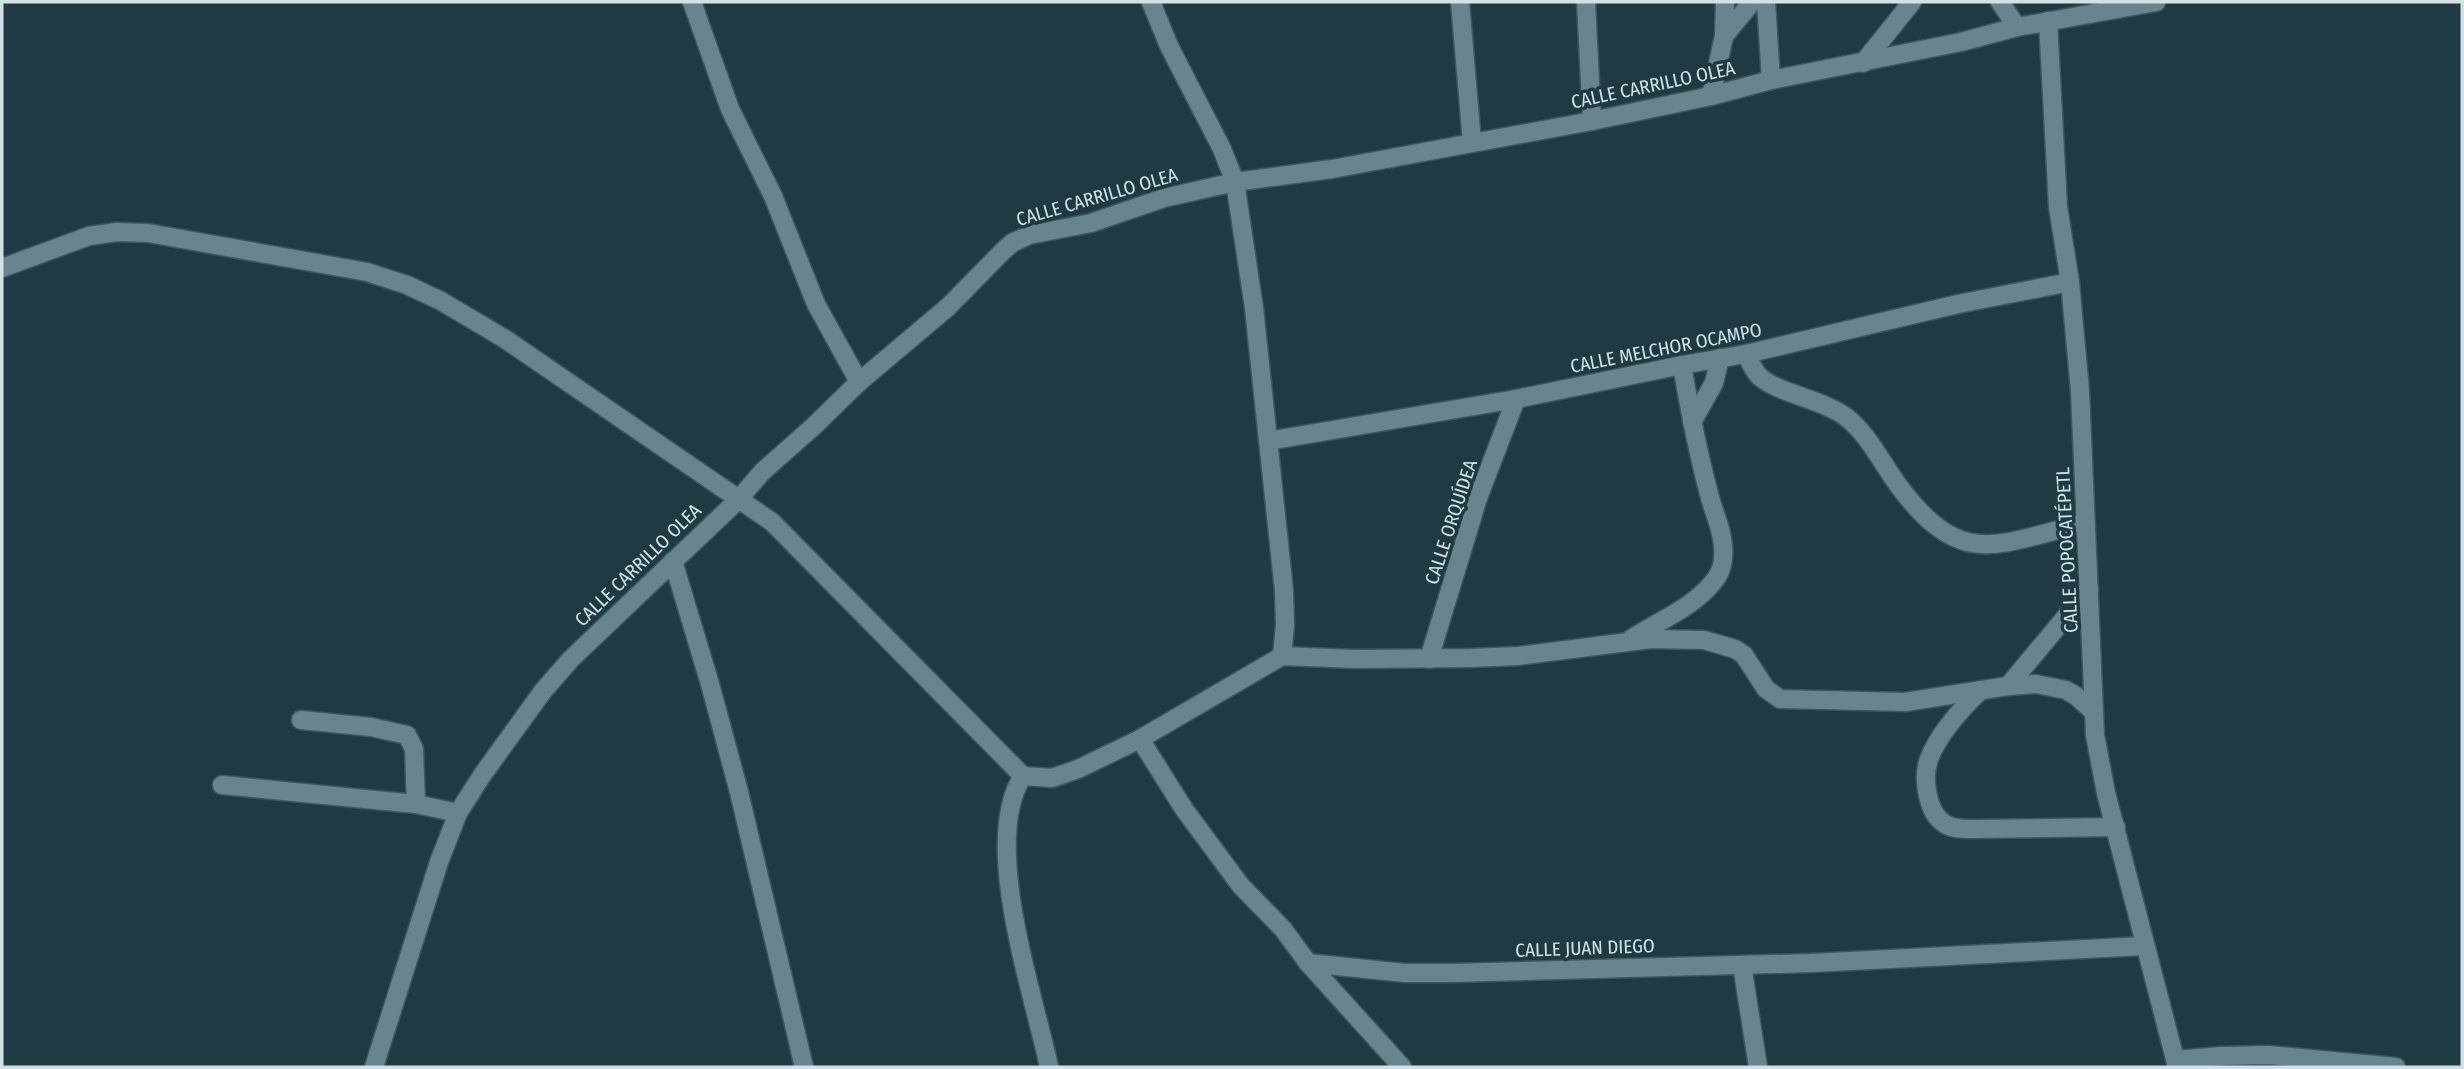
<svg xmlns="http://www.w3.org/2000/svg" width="2464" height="1069" font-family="'Fira Sans Condensed',sans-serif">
	<rect width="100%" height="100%" fill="#1f3a42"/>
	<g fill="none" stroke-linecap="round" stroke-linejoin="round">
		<defs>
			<g id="minor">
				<polyline points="692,2 730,109 773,196 816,304 859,382"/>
				<polyline points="1151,2 1169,46 1222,149 1235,182 1254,308 1284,591 1285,625 1282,656"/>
				<polyline points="1460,2 1472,142"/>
				<polyline points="1586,2 1592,121"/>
				<polyline points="1766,2 1771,80"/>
				<polyline points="2000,2 2017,27"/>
				<polyline points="2048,21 2058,207 2070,282 2080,391 2095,735 2106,793 2177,1067"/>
				<polyline points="1724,36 1752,2"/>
				<polyline points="1863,63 1912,2"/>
				<polyline points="1711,96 1724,36 1725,2"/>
				<polyline points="2,268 89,236 117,232 148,233 367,272 407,285 441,301 505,339 772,522 1023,776 1052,778 1078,769 1140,739 1282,656 1355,659 1471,658 1518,656 1651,639 1704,640 1735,649 1744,655 1766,689 1780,699 1905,702 2008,686 2036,684 2066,690 2076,696 2094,712"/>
				<path d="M1746 354C1750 362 1753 370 1760 377 1780 394 1822 399 1846 417 1868 434 1882 463 1898 485 1962 571 1996 544 2085 523"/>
				<polyline points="1692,422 1714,383 1720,358"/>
				<polyline points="1268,441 1516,399 1682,365 1746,354 1958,304 2070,282"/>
				<polyline points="673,561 710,684 739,792 804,1067"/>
				<path d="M1631 639C1660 620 1697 606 1717 577 1723 568 1724 557 1723 546 1722 527 1712 509 1708 490 1697 448 1689 407 1682 365"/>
				<polyline points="1429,659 1478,498 1516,399"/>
				<polyline points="2008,686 2089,589"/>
				<path d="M1981 690C1961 709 1939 733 1929 759 1922 778 1927 813 1945 824 1953 829 1962 829 1971 829L2116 827"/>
				<polyline points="301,720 371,727 407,735 414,749 416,804"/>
				<polyline points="1140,739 1184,809 1241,886 1283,929 1308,963 1405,973 1453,973 1811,963 2144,946"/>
				<path d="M1023 776C980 841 1034 994 1049 1067"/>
				<polyline points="222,785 416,804 458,813"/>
				<polyline points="1308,963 1402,1067"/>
				<polyline points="1742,965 1758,1067"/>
				<polyline points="2176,1060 2222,1056 2269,1055 2396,1067"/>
				<polyline points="374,1067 439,862 458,813 483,774 543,691 571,659 738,500 762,472 814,426 859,382 948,307 1002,252 1012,243 1029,235 1091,223 1164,198 1235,182 1332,169 1592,121 1711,96 1771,80 1961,42 2017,27 2156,2"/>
			</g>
		</defs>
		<use href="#minor" stroke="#3e575e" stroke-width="21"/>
		<use href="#minor" stroke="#68848e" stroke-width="18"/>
	</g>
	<g text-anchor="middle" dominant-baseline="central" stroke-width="7" stroke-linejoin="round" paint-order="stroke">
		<g font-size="19" fill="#d1e1e6" stroke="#1f3a42">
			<text transform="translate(1653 85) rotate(-12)">CALLE CARRILLO OLEA</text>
			<text transform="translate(1097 197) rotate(-16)">CALLE CARRILLO OLEA</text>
			<text transform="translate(1666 348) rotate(-11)">CALLE MELCHOR OCAMPO</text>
			<text transform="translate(1451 522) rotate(-72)">CALLE ORQUÍDEA</text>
			<text transform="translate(2067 550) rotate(-93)">CALLE POPOCATÉPETL</text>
			<text transform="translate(638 565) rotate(-44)">CALLE CARRILLO OLEA</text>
			<text transform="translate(1585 948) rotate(-2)">CALLE JUAN DIEGO</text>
		</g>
	</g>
	<rect width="2464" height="1069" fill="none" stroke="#d1e1e6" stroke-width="7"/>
</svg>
